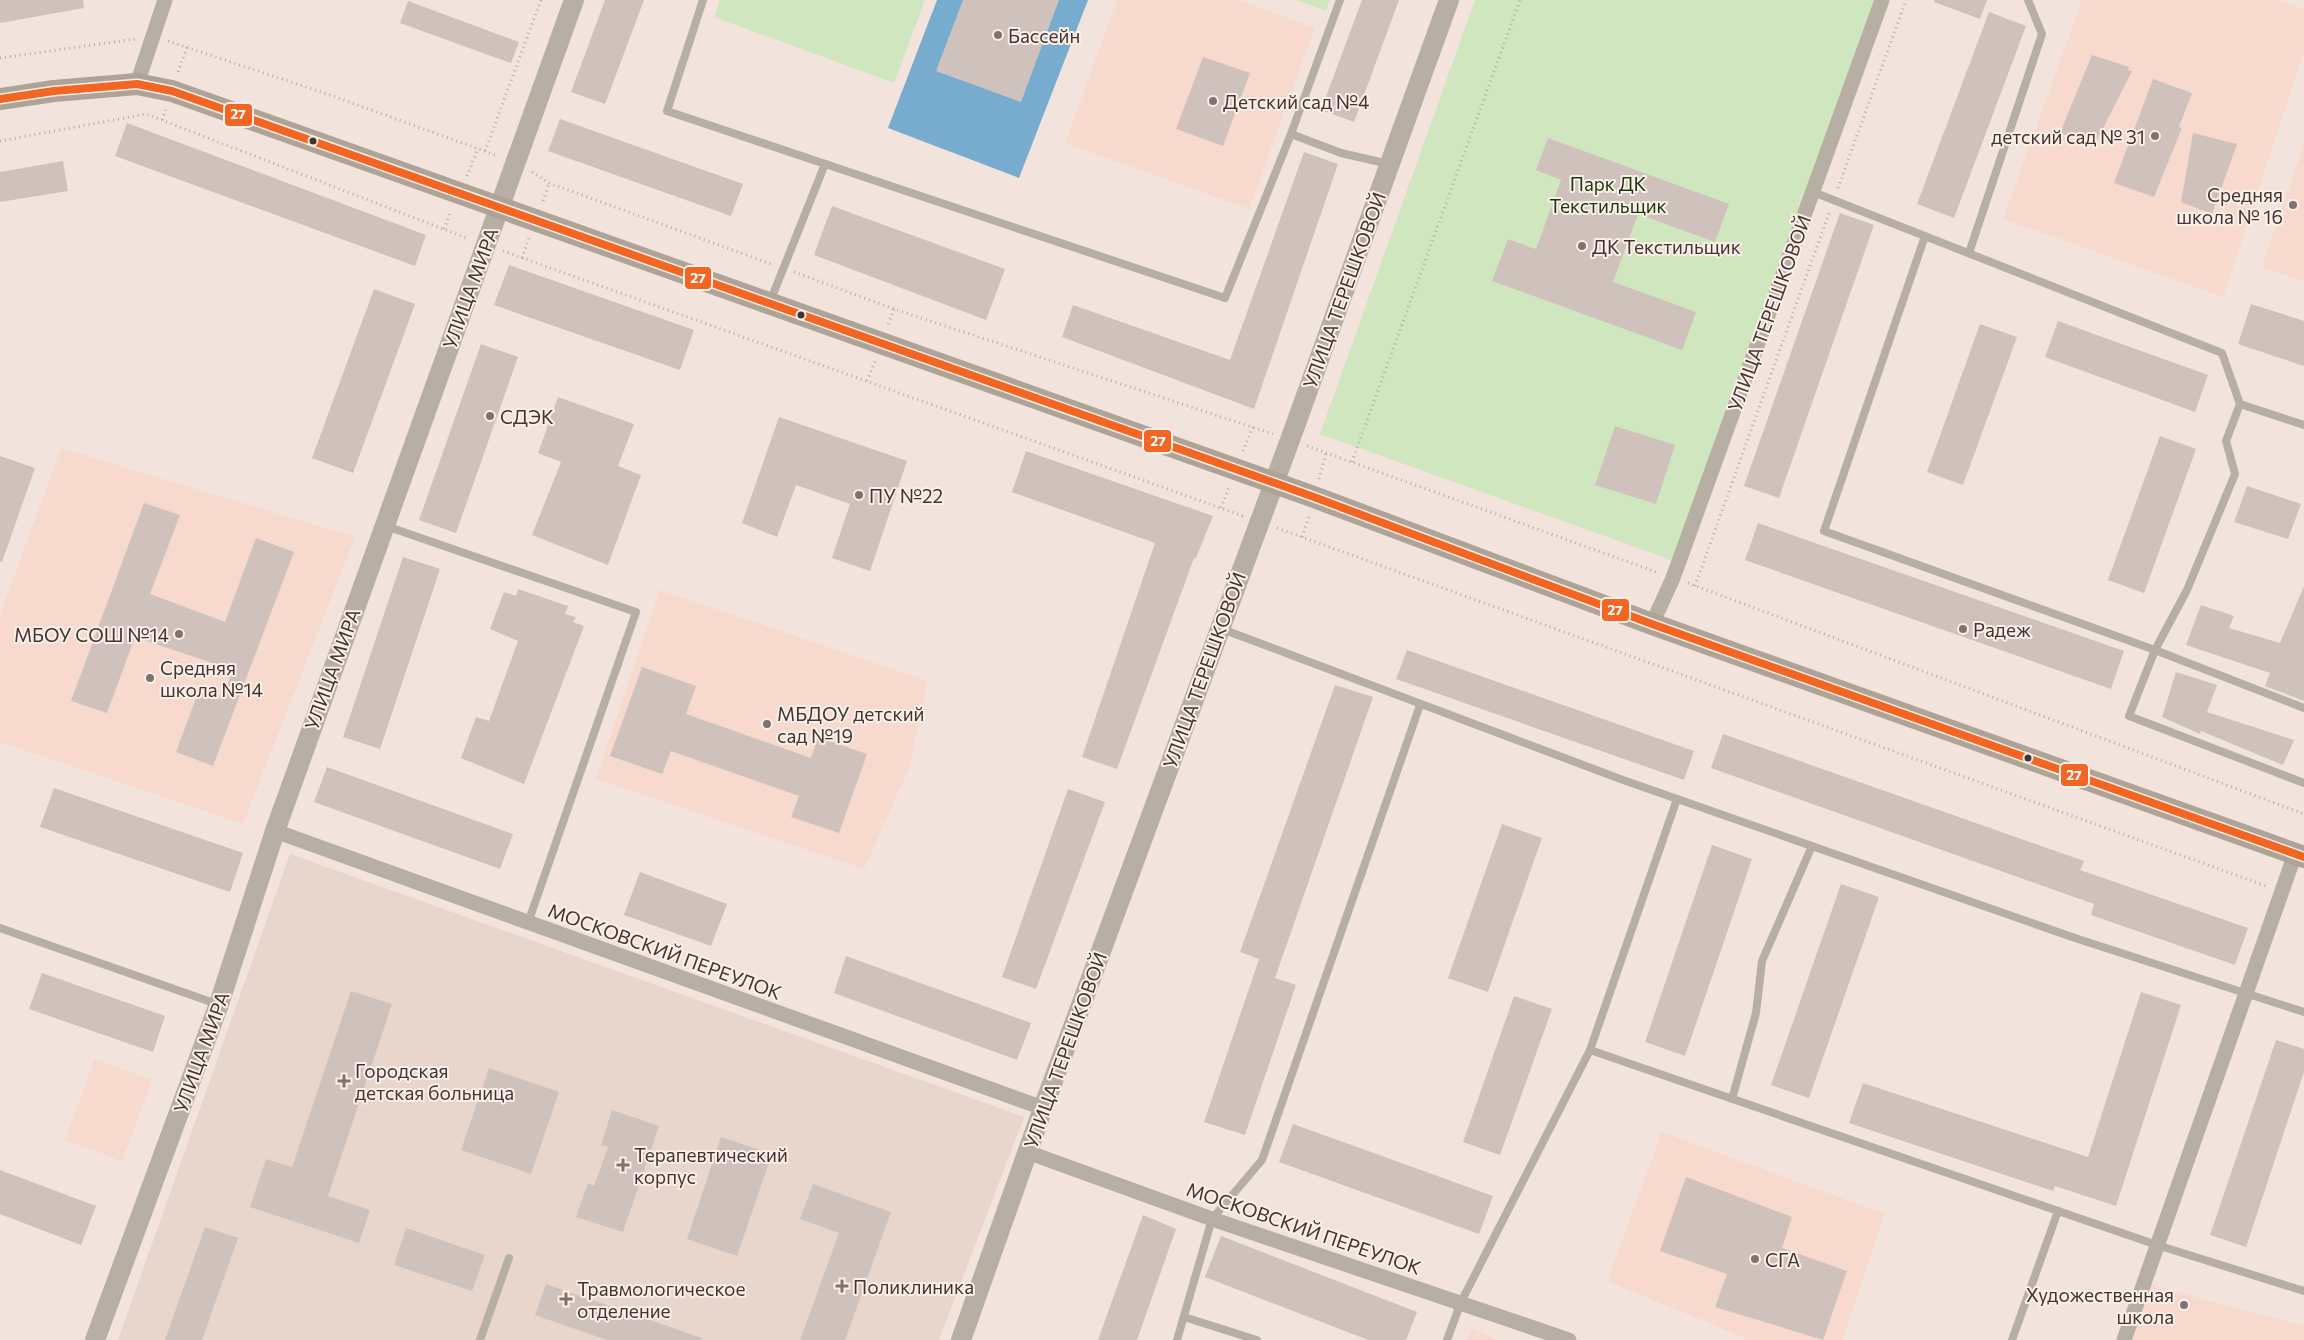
<svg xmlns="http://www.w3.org/2000/svg" width="2304" height="1340" font-family="Commissioner,sans-serif">
	<rect width="100%" height="100%" fill="#f2e3dd"/>
	<g fill="#f7d9ce">
		<polygon points="1117,0 1239,0 1315,28 1249,209 1065,143"/>
		<polygon points="2082,0 2277,0 2304,9 2304,52 2223,297 2003,219"/>
		<polygon points="2304,144 2304,282 2262,267"/>
		<polygon points="61,448 355,537 243,824 0,742 0,615"/>
		<polygon points="660,590 928,681 909,768 864,869 596,779"/>
		<polygon points="95,1059 152,1080 122,1161 65,1140"/>
		<polygon points="1662,1132 1885,1214 1842,1340 1750,1340 1607,1281"/>
		<polygon points="2148,1284 2304,1326 2304,1340 2129,1340"/>
		<polygon points="1472,1329 1498,1340 1468,1340"/>
	</g>
	<polygon fill="#e8d5cc" points="290,854 1024,1117 939,1340 118,1340"/>
	<g fill="#d0e6bf">
		<polygon points="720,0 925,0 894,83 714,17"/>
		<polygon points="1296,0 1330,0 1326,11"/>
		<polygon points="1475,0 1880,0 1677,562 1320,434"/>
	</g>
	<polygon fill="#78acce" points="937,0 1088,0 1019,178 888,128"/>
	<g fill="#cfc2bd">
		<polygon points="0,0 83,0 84,8 0,23"/>
		<polygon points="605,0 644,0 605,104 571,92"/>
		<polygon points="963,0 1059,0 1021,102 936,71"/>
		<polygon points="1362,0 1399,0 1354,122 1321,110"/>
		<polygon points="1934,0 1987,0 1980,19 1934,2"/>
		<polygon points="408,1 519,42 511,63 400,23"/>
		<polygon points="1989,12 2026,26 1954,218 1917,204"/>
		<polygon points="2092,55 2129,67 2128,70 2132,71 2095,144 2060,133"/>
		<polygon points="1203,57 1250,73 1223,146 1176,129"/>
		<polygon points="2153,79 2192,93 2179,127 2182,128 2154,197 2114,183"/>
		<polygon points="560,119 743,184 731,216 548,151"/>
		<polygon points="127,123 426,235 415,266 115,156"/>
		<polygon points="2193,133 2237,144 2212,214 2181,202"/>
		<polygon points="1548,138 1729,204 1715,242 1638,214 1613,282 1696,312 1682,350 1492,281 1508,239 1536,249 1561,180 1536,170"/>
		<polygon points="1304,152 1338,164 1254,409 1062,337 1073,305 1230,360"/>
		<polygon points="63,161 68,191 0,202 0,172"/>
		<polygon points="832,206 1005,269 986,320 814,255"/>
		<polygon points="1840,213 1874,225 1779,498 1744,486"/>
		<polygon points="509,265 694,330 680,370 494,305"/>
		<polygon points="374,289 415,304 353,473 312,458"/>
		<polygon points="2251,304 2304,321 2304,366 2238,344"/>
		<polygon points="2058,321 2208,375 2195,412 2045,357"/>
		<polygon points="1980,324 2017,337 1963,485 1927,472"/>
		<polygon points="481,344 518,357 456,533 419,520"/>
		<polygon points="558,397 634,424 618,466 641,475 608,565 532,535 561,462 538,453"/>
		<polygon points="779,417 907,461 870,571 832,558 850,504 796,485 777,537 742,523"/>
		<polygon points="1615,426 1675,445 1656,504 1595,485"/>
		<polygon points="2160,436 2196,449 2144,593 2108,580"/>
		<polygon points="1026,451 1213,516 1196,558 1194,558 1117,769 1082,757 1155,543 1012,492"/>
		<polygon points="0,456 35,468 2,562 0,562"/>
		<polygon points="2247,486 2301,504 2288,539 2234,522"/>
		<polygon points="144,503 180,515 150,594 225,622 256,538 294,552 213,766 176,752 199,690 222,699 233,670 135,637 107,713 71,701"/>
		<polygon points="1758,523 2124,651 2111,689 1745,560"/>
		<polygon points="403,557 440,569 380,749 343,737"/>
		<polygon points="2304,586 2304,701 2265,686 2270,673 2186,645 2201,605 2234,616 2229,628 2280,643"/>
		<polygon points="518,589 568,606 565,614 576,617 573,622 584,626 524,784 461,758 476,717 489,721 518,641 490,629 504,592 516,596"/>
		<polygon points="1407,650 1694,751 1684,780 1396,679"/>
		<polygon points="642,667 696,686 686,714 811,758 818,737 867,754 839,833 791,817 799,796 671,751 662,774 610,756"/>
		<polygon points="2176,672 2217,685 2207,712 2294,740 2283,765 2201,731 2200,734 2162,717"/>
		<polygon points="1335,685 1373,697 1275,978 1296,985 1245,1135 1204,1122 1259,959 1240,952"/>
		<polygon points="1723,734 2084,861 2080,870 2248,928 2235,965 2091,915 2094,904 1711,768"/>
		<polygon points="327,767 513,834 500,869 314,802"/>
		<polygon points="54,788 243,853 230,892 40,827"/>
		<polygon points="1068,789 1105,802 1036,989 1002,977"/>
		<polygon points="1502,824 1542,838 1488,992 1448,978"/>
		<polygon points="1712,845 1752,859 1685,1056 1645,1042"/>
		<polygon points="640,872 727,904 711,946 624,915"/>
		<polygon points="1841,884 1879,897 1809,1098 1771,1085"/>
		<polygon points="846,956 1031,1023 1017,1060 834,993"/>
		<polygon points="42,973 165,1016 153,1052 29,1009"/>
		<polygon points="351,991 392,1004 328,1196 370,1210 359,1243 250,1207 266,1159 292,1167"/>
		<polygon points="2141,992 2181,1005 2116,1206 2055,1186 2053,1191 1849,1123 1863,1083 2088,1157"/>
		<polygon points="1514,996 1552,1009 1500,1155 1463,1142"/>
		<polygon points="2276,1040 2304,1049 2304,1072 2246,1247 2210,1235"/>
		<polygon points="489,1068 559,1092 531,1174 461,1150"/>
		<polygon points="612,1110 659,1126 623,1232 576,1217 588,1183 594,1186 608,1147 601,1145"/>
		<polygon points="1293,1124 1493,1196 1479,1234 1279,1162"/>
		<polygon points="721,1137 772,1154 737,1256 687,1239"/>
		<polygon points="0,1170 96,1206 81,1245 0,1214"/>
		<polygon points="1686,1177 1792,1217 1782,1248 1847,1271 1823,1340 1715,1307 1727,1274 1660,1251"/>
		<polygon points="813,1184 891,1212 845,1340 800,1340 839,1233 800,1219"/>
		<polygon points="1143,1215 1176,1229 1137,1340 1098,1340"/>
		<polygon points="205,1227 238,1238 202,1340 165,1340"/>
		<polygon points="406,1228 485,1255 472,1291 394,1265"/>
		<polygon points="1221,1236 1417,1312 1406,1340 1368,1340 1205,1277"/>
		<polygon points="546,1284 702,1338 701,1340 607,1340 535,1315"/>
	</g>
	<g fill="none" stroke-linecap="round" stroke-linejoin="round">
		<g stroke="#b6ada6" stroke-width="3" stroke-dasharray="1 4" stroke-linecap="butt">
			<polyline points="168,41 330,95 498,156"/>
			<polyline points="0,58 135,39"/>
			<polyline points="178,72 187,47"/>
			<polyline points="162,120 166,109"/>
			<polyline points="0,141 146,114 469,239"/>
			<polyline points="485,151 541,0"/>
			<polyline points="532,172 549,183 771,264"/>
			<polyline points="467,176 478,148"/>
			<polyline points="1838,188 1906,0"/>
			<polyline points="543,201 549,183"/>
			<polyline points="444,229 451,211"/>
			<polyline points="503,251 1243,516"/>
			<polyline points="522,258 529,238"/>
			<polyline points="794,272 894,309 1273,434"/>
			<polyline points="888,324 894,309"/>
			<polyline points="867,381 875,361"/>
			<polyline points="1307,446 1659,573"/>
			<polyline points="1243,451 1253,427"/>
			<polyline points="1352,462 1520,0"/>
			<polyline points="1319,479 1326,453"/>
			<polyline points="1221,508 1229,487"/>
			<polyline points="1277,528 2266,886"/>
			<polyline points="1302,537 1309,516"/>
			<polyline points="1688,583 2304,814"/>
			<polyline points="1695,586 1829,213"/>
		</g>
		<g stroke="#b7aea4" stroke-width="8">
			<polyline points="703,0 667,111 1225,298 1291,134 1340,0"/>
			<polyline points="1291,134 1341,153 1389,164"/>
			<polyline points="1813,192 2222,353 2240,404 2226,441 2235,474 2187,590 2155,650 2129,716 2304,783"/>
			<polyline points="1925,236 1824,531 2155,650 2304,708"/>
			<polyline points="1969,253 2042,34 2028,0"/>
			<polyline points="770,302 825,164"/>
			<polyline points="2240,404 2304,425"/>
			<polyline points="386,526 636,612 528,923"/>
			<polyline points="1222,629 1623,780 2078,939 2304,1012"/>
			<polyline points="0,928 217,1004"/>
			<polyline points="1590,1050 2157,1245 2304,1291"/>
			<polyline points="1732,1099 1756,1013 1762,961 1812,846"/>
			<polyline points="1184,1317 1257,1340"/>
			<polyline points="480,1340 509,1258"/>
			<polyline points="1177,1340 1212,1219 1262,1160 1420,705"/>
			<polyline points="1447,1340 1461,1302 1590,1050 1677,799"/>
			<polyline points="2012,1340 2058,1211"/>
		</g>
		<g stroke="#b7aea4" stroke-width="15">
			<polyline points="137,84 165,0"/>
			<polyline points="1652,624 1673,578 1882,0"/>
			<polyline points="275,831 1043,1108"/>
			<polyline points="1027,1152 1212,1219 1569,1340"/>
			<polyline points="2124,1340 2295,854"/>
		</g>
		<g stroke="#b7aea4" stroke-width="20">
			<polyline points="95,1340 219,1004 275,831 574,0"/>
			<polyline points="961,1340 1043,1108 1290,440 1449,0"/>
		</g>
		<polyline stroke="#ada397" stroke-width="22" points="0,99 54,91 137,84 172,91 1314,497 1652,624 2304,857"/>
		<defs>
			<polyline id="bus-1" points="0,99 54,91 137,84 172,91 1314,497 1652,624 2304,857"/>
		</defs>
		<use href="#bus-1" stroke="#fdefea" stroke-width="11"/>
		<use href="#bus-1" stroke="#f26522" stroke-width="8"/>
	</g>
	<g fill="#80726d" stroke="#fdefea" stroke-width="2">
		<circle cx="998" cy="35" r="5"/>
		<circle cx="1213" cy="101" r="5"/>
		<circle cx="2155" cy="136" r="5"/>
		<circle cx="2293" cy="205" r="5"/>
		<circle cx="1582" cy="246" r="5"/>
		<circle cx="490" cy="416" r="5"/>
		<circle cx="859" cy="495" r="5"/>
		<circle cx="1963" cy="629" r="5"/>
		<circle cx="179" cy="634" r="5"/>
		<circle cx="150" cy="678" r="5"/>
		<circle cx="767" cy="724" r="5"/>
		<path d="M341.5 1073.5h5v5h5v5h-5v5h-5v-5h-5v-5h5z"/>
		<path d="M620.5 1157.5h5v5h5v5h-5v5h-5v-5h-5v-5h5z"/>
		<circle cx="1755" cy="1259" r="5"/>
		<path d="M839.5 1278.5h5v5h5v5h-5v5h-5v-5h-5v-5h5z"/>
		<path d="M563.5 1291.5h5v5h5v5h-5v5h-5v-5h-5v-5h5z"/>
		<circle cx="2184" cy="1305" r="5"/>
	</g>
	<g fill="#423530" stroke="#fdefea" stroke-width="2">
		<circle cx="313" cy="141" r="4.5"/>
		<circle cx="801" cy="315" r="4.5"/>
		<circle cx="2028" cy="758" r="4.5"/>
	</g>
	<g text-anchor="middle" dominant-baseline="central" stroke-width="4" stroke-linejoin="round" paint-order="stroke">
		<g font-size="19" fill="#423530" stroke="#fdefea" text-anchor="start">
			<text x="1008" y="35">Бассейн</text>
			<text x="1223" y="101">Детский сад №4</text>
			<text x="2145" y="136" text-anchor="end">детский сад № 31</text>
			<text x="2283" y="194" text-anchor="end">Средняя<tspan x="2283" dy="22">школа № 16</tspan></text>
			<text x="1592" y="246">ДК Текстильщик</text>
			<text x="500" y="416">СДЭК</text>
			<text x="869" y="495">ПУ №22</text>
			<text x="1973" y="629">Радеж</text>
			<text x="169" y="634" text-anchor="end">МБОУ СОШ №14</text>
			<text x="160" y="667">Средняя<tspan x="160" dy="22">школа №14</tspan></text>
			<text x="777" y="713">МБДОУ детский<tspan x="777" dy="22">сад №19</tspan></text>
			<text x="355" y="1070">Городская<tspan x="355" dy="22">детская больница</tspan></text>
			<text x="634" y="1154">Терапевтический<tspan x="634" dy="22">корпус</tspan></text>
			<text x="1765" y="1259">СГА</text>
			<text x="853" y="1286">Поликлиника</text>
			<text x="577" y="1288">Травмологическое<tspan x="577" dy="22">отделение</tspan></text>
			<text x="2174" y="1294" text-anchor="end">Художественная<tspan x="2174" dy="22">школа</tspan></text>
		</g>
		<g font-size="19" fill="#173a0a" stroke="#fdefea">
			<text x="1608" y="183">Парк ДК<tspan x="1608" dy="22">Текстильщик</tspan></text>
		</g>
		<g font-size="19" fill="#423530" stroke="#fdefea">
			<text transform="translate(470 288) rotate(-70)">УЛИЦА МИРА</text>
			<text transform="translate(1344 290) rotate(-70)">УЛИЦА ТЕРЕШКОВОЙ</text>
			<text transform="translate(1769 313) rotate(-70)">УЛИЦА ТЕРЕШКОВОЙ</text>
			<text transform="translate(332 669) rotate(-70)">УЛИЦА МИРА</text>
			<text transform="translate(1204 670) rotate(-70)">УЛИЦА ТЕРЕШКОВОЙ</text>
			<text transform="translate(665 951) rotate(20)">МОСКОВСКИЙ ПЕРЕУЛОК</text>
			<text transform="translate(1065 1050) rotate(-70)">УЛИЦА ТЕРЕШКОВОЙ</text>
			<text transform="translate(201 1052) rotate(-70)">УЛИЦА МИРА</text>
			<text transform="translate(1304 1228) rotate(19)">МОСКОВСКИЙ ПЕРЕУЛОК</text>
		</g>
	</g>
	<g stroke="#fdefea" stroke-width="2">
		<rect x="224" y="103" width="29" height="24" rx="5" fill="#f26522"/>
		<rect x="684" y="266" width="28" height="24" rx="5" fill="#f26522"/>
		<rect x="1143" y="429" width="29" height="24" rx="5" fill="#f26522"/>
		<rect x="1601" y="598" width="29" height="24" rx="5" fill="#f26522"/>
		<rect x="2060" y="763" width="29" height="24" rx="5" fill="#f26522"/>
	</g>
	<g font-size="14" text-anchor="middle" font-weight="bold" fill="#fff">
		<text x="238" y="119">27</text>
		<text x="698" y="283">27</text>
		<text x="1158" y="446">27</text>
		<text x="1615" y="615">27</text>
		<text x="2074" y="780">27</text>
	</g>
</svg>
